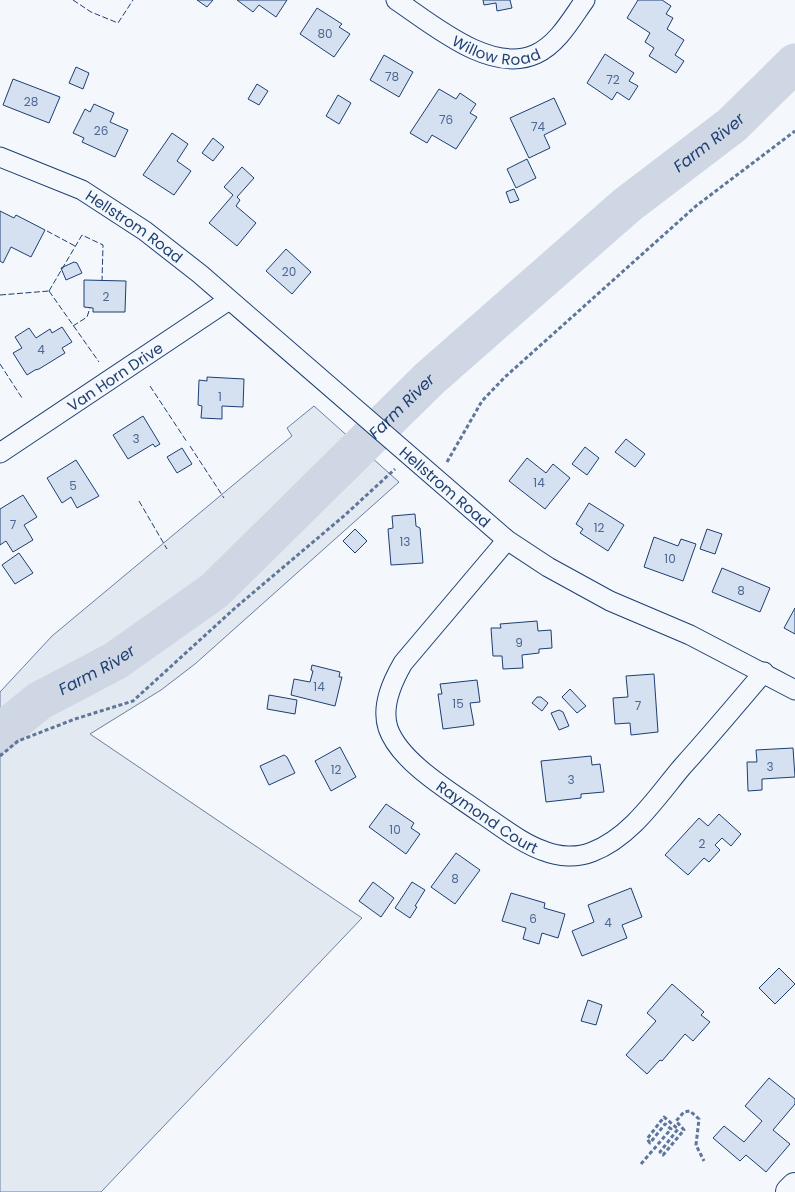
<svg xmlns="http://www.w3.org/2000/svg" width="795" height="1192" font-family="Poppins,sans-serif">
	<rect width="100%" height="100%" fill="#f4f7fb"/>
	<polygon fill="#e3e9f0" stroke="#687fa3" points="314,406 399,482 195,664 161,690 90,734 362,918 101,1192 0,1192 0,692 52,636 292,436 287,428"/>
	<g fill="none" stroke-linecap="round" stroke-linejoin="round">
		<path stroke="#cfd7e4" stroke-width="39" id="s1" d="M0 733 39 701 115 661 214 591 429 379 627 205 732 125 795 63"/>
	</g>
	<g fill="#d5e0f0" stroke="#1d3f73">
		<polygon points="197,0 213,0 207,7"/>
		<polygon points="237,0 287,0 276,17 259,5 253,12"/>
		<polygon points="483,0 510,0 512,8 497,11 496,3 484,5"/>
		<polygon points="638,0 662,0 671,6 666,14 673,18 667,29 684,40 675,55 684,61 676,73 649,56 654,48 645,42 650,33 627,18"/>
		<polygon points="317,8 342,24 339,27 350,34 334,57 300,34"/>
		<polygon points="605,54 634,73 629,81 638,86 629,100 617,92 612,100 587,83"/>
		<polygon points="384,55 413,72 399,97 370,80"/>
		<polygon points="76,67 89,73 83,89 69,83"/>
		<polygon points="13,79 60,97 49,123 3,105"/>
		<polygon points="257,84 268,91 259,105 248,99"/>
		<polygon points="439,89 456,99 460,93 476,104 470,113 477,117 456,149 432,135 427,143 410,133"/>
		<polygon points="338,95 351,103 339,124 326,116"/>
		<polygon points="554,98 566,124 544,135 550,148 529,158 510,118"/>
		<polygon points="94,104 114,113 110,122 128,130 115,157 82,142 84,138 73,133 85,109 90,112"/>
		<polygon points="172,133 188,144 177,161 191,171 174,195 143,175"/>
		<polygon points="213,138 224,147 213,161 202,153"/>
		<polygon points="527,159 536,178 516,188 507,169"/>
		<polygon points="242,167 254,178 237,197 240,200 236,206 256,223 237,246 209,223 233,195 224,187"/>
		<polygon points="514,189 519,200 510,203 506,192"/>
		<polygon points="0,211 14,218 16,215 45,230 31,257 11,247 3,263 0,261"/>
		<polygon points="286,249 311,272 292,294 266,271"/>
		<polygon points="74,262 77,263 82,273 66,280 61,268"/>
		<polygon points="84,280 126,281 125,312 93,312 93,308 84,307"/>
		<polygon points="62,327 72,342 62,348 65,353 39,369 35,370 27,375 13,353 22,348 15,337 29,328 36,338 50,329 52,333"/>
		<polygon points="207,377 244,379 243,407 222,406 222,419 201,418 202,406 198,405 199,380 207,381"/>
		<polygon points="143,416 160,444 155,447 153,444 128,459 113,435"/>
		<polygon points="626,439 645,454 635,467 615,452"/>
		<polygon points="585,447 599,458 587,475 572,464"/>
		<polygon points="182,448 192,464 177,473 167,457"/>
		<polygon points="527,458 546,473 553,464 570,478 545,509 509,481"/>
		<polygon points="76,460 99,496 77,508 71,497 62,503 47,478"/>
		<polygon points="23,495 37,517 24,525 33,540 13,552 6,541 0,545 0,509"/>
		<polygon points="589,503 624,525 608,551 580,533 583,529 576,524"/>
		<polygon points="415,514 416,526 420,528 423,563 391,565 388,529 393,528 392,516"/>
		<polygon points="355,529 367,541 355,553 343,541"/>
		<polygon points="707,529 722,534 715,554 700,549"/>
		<polygon points="654,537 678,546 681,539 696,544 683,581 644,567"/>
		<polygon points="19,553 33,573 15,584 2,565"/>
		<polygon points="722,568 770,588 760,612 712,592"/>
		<polygon points="795,608 795,634 784,628"/>
		<polygon points="537,621 538,631 551,630 552,648 539,649 539,653 522,655 523,668 503,669 502,656 493,656 491,628 501,628 500,624"/>
		<polygon points="312,665 340,672 339,677 342,677 335,706 291,695 294,679 310,682 313,671 311,670"/>
		<polygon points="654,674 658,732 631,735 630,723 615,724 613,698 628,697 626,676"/>
		<polygon points="477,680 480,702 470,703 474,725 443,729 438,694 442,694 440,684"/>
		<polygon points="570,689 586,706 577,713 562,697"/>
		<polygon points="269,695 297,700 295,714 267,709"/>
		<polygon points="537,697 541,697 548,703 542,711 532,703"/>
		<polygon points="559,710 563,712 569,726 559,730 551,713"/>
		<polygon points="340,747 356,777 331,791 315,761"/>
		<polygon points="793,748 795,777 762,779 762,790 748,791 747,762 757,762 756,750"/>
		<polygon points="284,755 287,757 295,773 269,785 260,766"/>
		<polygon points="591,756 592,765 600,764 604,792 581,794 581,798 546,802 541,761"/>
		<polygon points="386,804 414,823 411,828 420,834 406,854 369,827"/>
		<polygon points="719,814 741,834 731,846 722,838 715,845 720,850 709,862 704,858 688,875 665,855 699,818 708,826"/>
		<polygon points="456,853 480,870 455,904 431,887"/>
		<polygon points="373,882 394,898 381,917 359,901"/>
		<polygon points="412,882 425,890 415,906 417,907 410,918 395,908"/>
		<polygon points="631,888 642,917 622,925 627,938 582,956 572,931 594,922 588,905"/>
		<polygon points="511,893 545,903 544,908 565,914 558,938 542,933 539,944 523,939 526,928 502,921"/>
		<polygon points="779,968 795,984 775,1004 759,988"/>
		<polygon points="672,984 704,1012 701,1015 710,1022 693,1041 685,1034 662,1061 660,1060 647,1074 626,1055 656,1021 647,1013"/>
		<polygon points="588,1000 602,1005 596,1025 581,1021"/>
		<polygon points="769,1078 795,1099 795,1104 773,1130 790,1144 766,1172 746,1155 740,1161 713,1138 724,1126 744,1142 762,1121 745,1106"/>
	</g>
	<g fill="none" stroke-linecap="round" stroke-linejoin="round">
		<defs>
			<g id="street">
				<path id="s2" d="M396 0C432 24 491 75 536 54 558 44 572 18 585 0"/>
				<path id="s3" d="M0 157 82 190 145 231 200 274 507 540 548 567 610 601 690 635 795 690"/>
				<path id="s4" d="M0 453 229 300"/>
				<path id="s5" d="M507 540 403 663C392 682 381 706 388 728 400 763 453 793 482 814 502 827 521 843 544 851 559 857 577 858 592 852 631 837 656 798 682 767 710 736 737 704 764 672"/>
			</g>
			<polyline id="secondary" points="790,1192 795,1187"/>
		</defs>
		<use href="#street" stroke="#1d3f73" stroke-width="21"/>
		<use href="#secondary" stroke="#1d3f73" stroke-width="30"/>
		<g stroke="#5e769c" stroke-width="3" stroke-dasharray="4 2.5" stroke-linecap="butt">
			<polyline points="447,462 482,401 505,377 696,206 795,131"/>
			<polyline points="0,756 18,741 75,719 133,701 235,608 345,515 395,469"/>
			<polyline points="641,1164 671,1129 665,1124 650,1143 647,1139 664,1117 678,1129 660,1152 663,1155 684,1130 676,1121 684,1112 690,1111 699,1119 696,1145 704,1161"/>
		</g>
		<use href="#street" stroke="#f4f7fb" stroke-width="19"/>
		<use href="#secondary" stroke="#f4f7fb" stroke-width="28"/>
		<g stroke="#1d3f73" stroke-width="1" stroke-dasharray="6 2.5" stroke-linecap="butt">
			<polyline points="73,0 91,12 118,23 133,0"/>
			<polyline points="47,231 75,246"/>
			<polyline points="49,291 82,235 103,245 102,281"/>
			<polyline points="49,291 99,362"/>
			<polyline points="0,295 49,291"/>
			<polyline points="73,326 87,317 90,308"/>
			<polyline points="0,364 22,398"/>
			<polyline points="150,386 187,442"/>
			<polyline points="190,446 224,498"/>
			<polyline points="139,501 167,549"/>
		</g>
	</g>
	<g text-anchor="middle" dominant-baseline="central" stroke-width="4" stroke-linejoin="round" paint-order="stroke">
		<g font-size="12" fill="#4b6792">
			<text x="325" y="33">80</text>
			<text x="392" y="76">78</text>
			<text x="613" y="79">72</text>
			<text x="31" y="101">28</text>
			<text x="446" y="119">76</text>
			<text x="538" y="126">74</text>
			<text x="101" y="130">26</text>
			<text x="289" y="271">20</text>
			<text x="106" y="296">2</text>
			<text x="41" y="349">4</text>
			<text x="220" y="396">1</text>
			<text x="136" y="438">3</text>
			<text x="539" y="482">14</text>
			<text x="73" y="485">5</text>
			<text x="13" y="524">7</text>
			<text x="599" y="527">12</text>
			<text x="405" y="541">13</text>
			<text x="670" y="558">10</text>
			<text x="741" y="590">8</text>
			<text x="519" y="642">9</text>
			<text x="319" y="686">14</text>
			<text x="458" y="703">15</text>
			<text x="638" y="705">7</text>
			<text x="770" y="766">3</text>
			<text x="336" y="769">12</text>
			<text x="571" y="779">3</text>
			<text x="395" y="829">10</text>
			<text x="702" y="843">2</text>
			<text x="455" y="878">8</text>
			<text x="533" y="918">6</text>
			<text x="608" y="922">4</text>
		</g>
		<g font-size="15" fill="#1d3f73" stroke="#f4f7fb">
			<text stroke="none"><textPath href="#s2" startOffset="115">Willow Road</textPath></text>
			<text stroke="none"><textPath href="#s3" startOffset="152">Hellstrom Road</textPath></text>
			<text stroke="none"><textPath href="#s4" startOffset="138">Van Horn Drive</textPath></text>
			<text stroke="none"><textPath href="#s3" startOffset="558">Hellstrom Road</textPath></text>
			<text stroke="none"><textPath href="#s5" startOffset="365">Raymond Court</textPath></text>
		</g>
		<g font-size="16" font-style="italic" fill="#1d3f73" stroke="#f4f7fb">
			<text stroke="none"><textPath href="#s1" startOffset="926">Farm River</textPath></text>
			<text stroke="none"><textPath href="#s1" startOffset="521">Farm River</textPath></text>
			<text stroke="none"><textPath href="#s1" startOffset="116">Farm River</textPath></text>
		</g>
	</g>
</svg>
